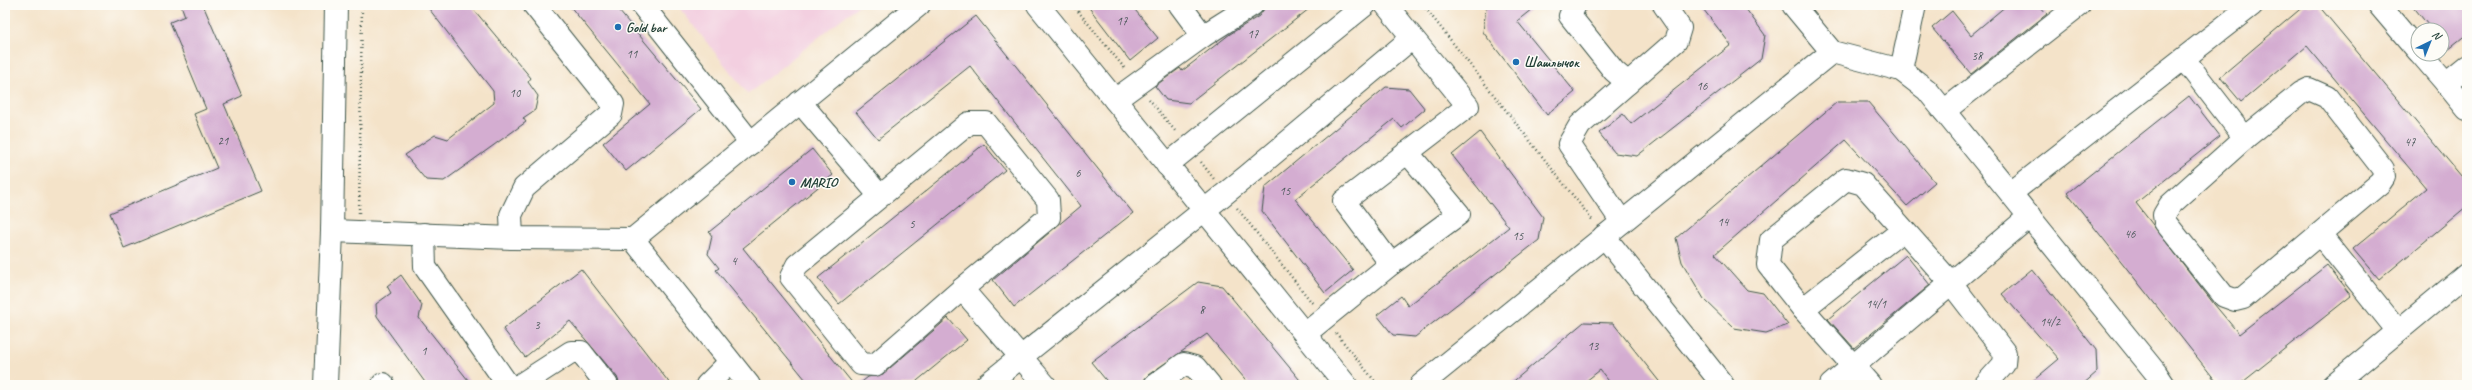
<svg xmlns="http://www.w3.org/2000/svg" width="2472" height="390" font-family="Caveat,sans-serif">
	<rect width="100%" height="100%" fill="#fdfcf7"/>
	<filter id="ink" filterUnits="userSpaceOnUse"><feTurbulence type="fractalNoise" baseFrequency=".025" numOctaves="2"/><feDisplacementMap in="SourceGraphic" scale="8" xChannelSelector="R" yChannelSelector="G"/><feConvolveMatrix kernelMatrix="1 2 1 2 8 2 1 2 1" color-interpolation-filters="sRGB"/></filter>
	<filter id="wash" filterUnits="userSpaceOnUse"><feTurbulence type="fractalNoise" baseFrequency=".012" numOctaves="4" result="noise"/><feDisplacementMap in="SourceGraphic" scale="16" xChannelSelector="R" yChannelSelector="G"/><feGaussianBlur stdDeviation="0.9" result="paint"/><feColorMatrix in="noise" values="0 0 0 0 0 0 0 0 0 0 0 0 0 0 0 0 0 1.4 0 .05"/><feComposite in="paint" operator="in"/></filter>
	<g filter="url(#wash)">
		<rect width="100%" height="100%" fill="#f4e3c9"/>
		<polygon fill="#f3cfe0" points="677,5 859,5 748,94"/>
		<g id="blocks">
			<g fill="#d4add1">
				<polygon points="181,5 203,5 242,96 224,104 261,191 124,248 110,213 217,168 194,114 206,109 170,22 185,16"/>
				<polygon points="426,5 470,5 531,78 528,82 538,96 535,110 523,118 526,122 444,181 426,180 405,155 435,135 448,139 494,103 493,91"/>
				<polygon points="569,5 614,5 701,109 626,171 603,143 650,104"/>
				<polygon points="1087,5 1131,5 1158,38 1130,61"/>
				<polygon points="1267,5 1314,5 1189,103 1166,100 1155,86 1180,68 1182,71 1230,34 1259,16"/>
				<polygon points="1491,5 1537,5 1517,21 1575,92 1547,115 1483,32 1486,8"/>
				<polygon points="1700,5 1743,5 1765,35 1761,59 1637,156 1615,153 1599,133 1623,114 1631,124 1731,45"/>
				<polygon points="2007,5 2039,5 2047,14 1971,74 1932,28 1952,11 1971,35"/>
				<polygon points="2305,5 2318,5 2467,183 2467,206 2379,280 2353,249 2426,188 2307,46 2241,102 2220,77"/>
				<polygon points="2412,5 2467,5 2467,34 2448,49 2442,42 2442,30 2432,30"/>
				<polygon points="976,16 1133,213 1014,307 993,280 1081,206 970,66 878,139 856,112"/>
				<polygon points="1386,87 1409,89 1425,109 1402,128 1394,119 1295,199 1353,270 1325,293 1262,211 1265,187"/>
				<polygon points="2189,96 2220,136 2136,203 2214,304 2239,334 2327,265 2351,296 2239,385 2219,385 2067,193"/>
				<polygon points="1837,102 1868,102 1935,182 1907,206 1846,140 1715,254 1747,290 1763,293 1788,325 1766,333 1734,328 1704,299 1682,262 1676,238"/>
				<polygon points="1480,132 1543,217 1539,240 1415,337 1393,335 1377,315 1401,296 1408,306 1509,227 1452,155"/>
				<polygon points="984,144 1005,170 839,304 818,278"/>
				<polygon points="812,149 833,175 743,248 854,385 810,385 716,270 719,268 708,254 712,236 709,232"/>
				<polygon points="1906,255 1930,285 1854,348 1828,319"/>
				<polygon points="581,269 671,385 620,385 617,377 570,321 525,357 503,329"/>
				<polygon points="2032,269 2096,350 2097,372 2082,385 2028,385 2059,359 2002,294"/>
				<polygon points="401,275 422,305 419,318 472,385 427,385 377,316 376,304 391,293 387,286"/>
				<polygon points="1198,282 1222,286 1304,385 1250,385 1207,334 1148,375 1140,385 1110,385 1091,362"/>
				<polygon points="948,318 967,340 912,385 858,385 868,377 883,374"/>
				<polygon points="1584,322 1613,323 1662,385 1612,385 1600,370 1581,385 1509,385"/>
			</g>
		</g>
	</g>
	<g filter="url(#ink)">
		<use href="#blocks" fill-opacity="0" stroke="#3f564a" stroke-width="1"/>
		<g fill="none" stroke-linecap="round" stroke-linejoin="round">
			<defs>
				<g id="minor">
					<polyline points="642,5 751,143"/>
					<polyline points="1038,5 1346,385"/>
					<polyline points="1180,5 1203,36"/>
					<polyline points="1386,5 1468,106 1344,201 1391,264 1459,214 1407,152"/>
					<polyline points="1575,5 1570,16 1614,71 1628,83"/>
					<polyline points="1793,5 1832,52 1901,70 1927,90 2156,373 2164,385"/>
					<polyline points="2379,5 2418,51"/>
					<polyline points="2421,54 2446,83"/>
					<polyline points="2184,59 2245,138"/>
					<polyline points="2467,66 2446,83 2467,109"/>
					<polyline points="1901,70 1915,5"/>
					<polygon points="2309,89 2327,97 2383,169 2384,177 2380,183 2243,298 2235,300 2224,296 2165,222 2164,215 2170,205 2245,138 2301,93"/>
					<polyline points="1115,100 1203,36 1252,5"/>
					<polyline points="800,102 879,195"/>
					<polyline points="1944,111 2079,5"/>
					<polygon points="969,123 986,123 1048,200 1049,217 962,289 875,365 861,364 791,277 797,265"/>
					<polyline points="1167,165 1365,5"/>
					<polyline points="2011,193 2252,5"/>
					<polyline points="1622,222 1569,144 1580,125 1676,41 1680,28 1664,5"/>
					<polyline points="332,231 512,238 633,239 749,385"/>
					<polyline points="424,234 425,267 508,385"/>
					<polyline points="2320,234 2398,331"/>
					<polyline points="1604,236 1723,385"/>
					<polyline points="512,238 511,215 524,188 611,114 613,104 534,5"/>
					<polyline points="633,239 919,5"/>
					<polyline points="962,289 1045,385"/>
					<polyline points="1803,309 1903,230"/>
					<polyline points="1305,334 1391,264"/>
					<polyline points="326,385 332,231 336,5"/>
					<polyline points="383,385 383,384"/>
					<polyline points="520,385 571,352 581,352 607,385"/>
					<polyline points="707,385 730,362"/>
					<polyline points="986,385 1247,176 1412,38"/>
					<polyline points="1155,385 1184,364 1195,367 1210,385"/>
					<polyline points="1421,385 1832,52"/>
					<polyline points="1831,385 2030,216"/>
					<polyline points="1870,385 1803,309 1768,265 1771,240 1846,179 1863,184 1951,283 2005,353 2004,364 1985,385"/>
					<polyline points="2333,385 2467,274"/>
				</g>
			</defs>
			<use href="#minor" stroke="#3f564a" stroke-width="24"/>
			<g stroke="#3f564a" stroke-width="2.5" stroke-dasharray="1 3" stroke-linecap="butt">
				<polyline points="1073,5 1126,70"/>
				<polyline points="1423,5 1593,221"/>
				<polyline points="1149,99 1176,132"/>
				<polyline points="1201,162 1214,179"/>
				<polyline points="1237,208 1313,304"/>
				<polyline points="359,213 362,5"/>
				<polyline points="1336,333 1378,385"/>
			</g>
			<use href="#minor" stroke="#fff" stroke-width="22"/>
		</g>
	</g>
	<g fill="#1f6fb2" stroke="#fdfcf7" stroke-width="1.5">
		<circle cx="618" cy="27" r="4"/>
		<circle cx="1516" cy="62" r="4"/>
		<circle cx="792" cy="182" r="4"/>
	</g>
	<g text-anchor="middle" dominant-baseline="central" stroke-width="3" stroke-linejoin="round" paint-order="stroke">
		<g font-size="12" fill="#4c595b">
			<text x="1122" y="21">17</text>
			<text x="1253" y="34">17</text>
			<text x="632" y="54">11</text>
			<text x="1977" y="56">38</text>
			<text x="1702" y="86">16</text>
			<text x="515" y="93">10</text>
			<text x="223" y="141">21</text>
			<text x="2410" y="142">47</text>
			<text x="1078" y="173">6</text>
			<text x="1285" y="191">15</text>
			<text x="1723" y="222">14</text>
			<text x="912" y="224">5</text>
			<text x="2130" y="234">46</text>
			<text x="1518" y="236">15</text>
			<text x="734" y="261">4</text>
			<text x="1876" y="304">14/1</text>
			<text x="1202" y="310">8</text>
			<text x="2050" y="322">14/2</text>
			<text x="537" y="325">3</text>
			<text x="1593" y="346">13</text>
			<text x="424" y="351">1</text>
		</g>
		<g font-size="14" font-weight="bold" fill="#1f3d34" stroke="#fdfcf7" text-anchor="start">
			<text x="626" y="27">Gold bar</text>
			<text x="1524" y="62">Шашлычок</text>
			<text x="800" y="182">MARIO</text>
		</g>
	</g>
	<rect width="2472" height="390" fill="none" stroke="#fdfcf7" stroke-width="20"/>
	<g transform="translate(2430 42) rotate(43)"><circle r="19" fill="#fdfcf7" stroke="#a4b0a9"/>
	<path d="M0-3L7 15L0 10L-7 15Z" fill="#1f6fb2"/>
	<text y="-6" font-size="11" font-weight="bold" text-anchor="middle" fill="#1f3d34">N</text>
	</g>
</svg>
